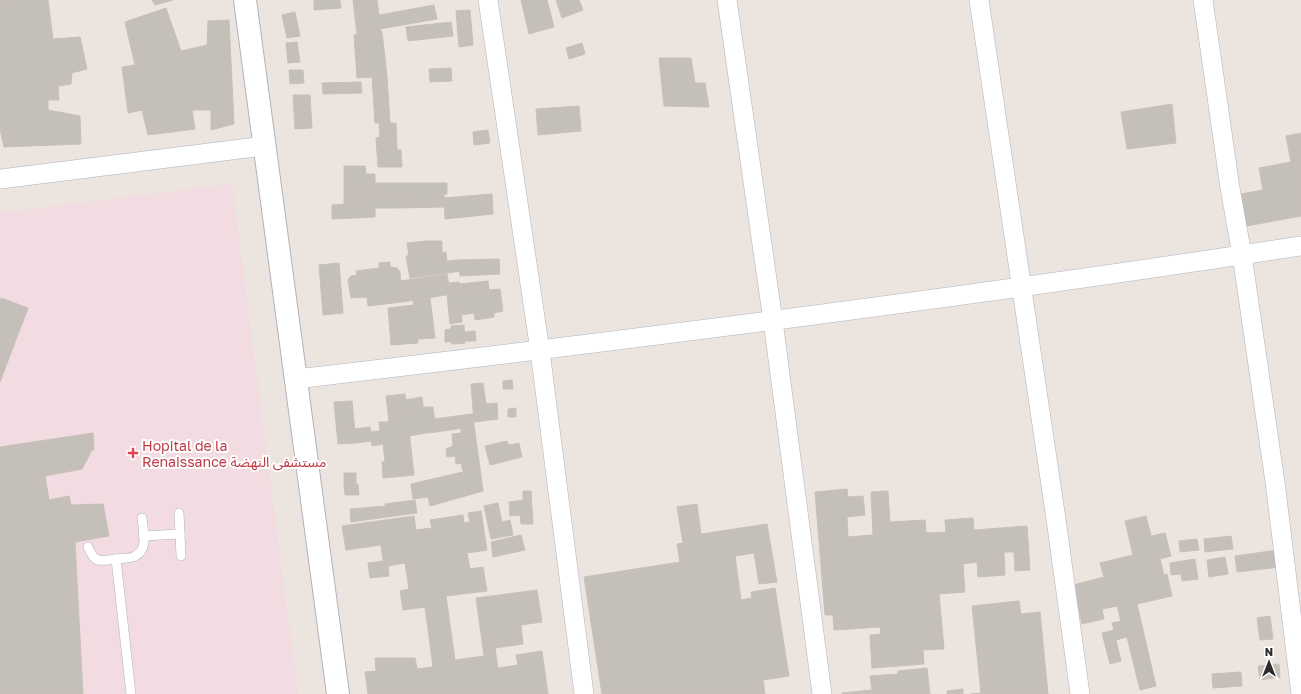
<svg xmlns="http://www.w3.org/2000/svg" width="1301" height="694" font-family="'Golos Text','Noto Sans Arabic',sans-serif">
	<rect width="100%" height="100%" fill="#ece4de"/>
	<polygon fill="#f2dce1" points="232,184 298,694 0,694 0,213"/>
	<g fill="#c5bfba" stroke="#c8c0b8">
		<polygon points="0,0 48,0 53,39 80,37 87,69 72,73 71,84 58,86 59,100 48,100 48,110 80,116 81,144 4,147 0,129"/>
		<polygon points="152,0 173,0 155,5"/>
		<polygon points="314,0 340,0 341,8 314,10"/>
		<polygon points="353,0 377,0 381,32 357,35"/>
		<polygon points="521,0 547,0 554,27 529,34"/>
		<polygon points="556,0 579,0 583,10 562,18"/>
		<polygon points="434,5 437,19 380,29 379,15"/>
		<polygon points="166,8 181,51 207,45 208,21 229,20 234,124 211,130 211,110 192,110 195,129 148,135 142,110 128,113 122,67 135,65 125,22"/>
		<polygon points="470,10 473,45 459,47 456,11"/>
		<polygon points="295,12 300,36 287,38 282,15"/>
		<polygon points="451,22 453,36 408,41 406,27"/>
		<polygon points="381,32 382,32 387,76 357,78 356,64 369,63 367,34"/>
		<polygon points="367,34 369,63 356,64 354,35"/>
		<polygon points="297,42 300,62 288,63 286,43"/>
		<polygon points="582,43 585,54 569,59 566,48"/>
		<polygon points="659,58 691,58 695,83 705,83 709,107 664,106"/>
		<polygon points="451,68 452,81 430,82 429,69"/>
		<polygon points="289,70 303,70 304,83 290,84"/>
		<polygon points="387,76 390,123 375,123 372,77"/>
		<polygon points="361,82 362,93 323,94 322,83"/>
		<polygon points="293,95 310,95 312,128 295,129"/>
		<polygon points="1172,104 1176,143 1127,149 1121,112"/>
		<polygon points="579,106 581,131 538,135 536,109"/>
		<polygon points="379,123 396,123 397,150 401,150 402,167 378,167 376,138 380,137"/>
		<polygon points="488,130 490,143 474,145 473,132"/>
		<polygon points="1301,133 1301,216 1247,226 1241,194 1263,190 1259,168 1291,162 1286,136"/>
		<polygon points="344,166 365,166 366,174 375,174 375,192 344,192"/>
		<polygon points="375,183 412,183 412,195 398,195 398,197 367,197 367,192 375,192"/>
		<polygon points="412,183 447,183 447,194 412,195"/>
		<polygon points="344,192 367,192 367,208 375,208 375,217 332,219 332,205 344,204"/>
		<polygon points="444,194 445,207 397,208 398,195"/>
		<polygon points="492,194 493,214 445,219 444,198"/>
		<polygon points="367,197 398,197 397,208 367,208"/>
		<polygon points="426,241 427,254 409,256 407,243"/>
		<polygon points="426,241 442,241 442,253 427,254"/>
		<polygon points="446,252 448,273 410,278 406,256"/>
		<polygon points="499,259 500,274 460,276 459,260"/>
		<polygon points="459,260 460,271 448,273 447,261"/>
		<polygon points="390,262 390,267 397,268 400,272 402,302 368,306 367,297 351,298 348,280 351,276 357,275 356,271 379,268 379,263"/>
		<polygon points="339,263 343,313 323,315 319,265"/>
		<polygon points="447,274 448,280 414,285 414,279"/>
		<polygon points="414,279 416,300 402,302 400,281"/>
		<polygon points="448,280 451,294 416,300 414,285"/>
		<polygon points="488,281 489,290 460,293 459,284"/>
		<polygon points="459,282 460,293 451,294 449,283"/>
		<polygon points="500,289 503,311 494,313 494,317 475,320 474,313 461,315 460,293"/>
		<polygon points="460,293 462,322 450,324 447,295"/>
		<polygon points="1,298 28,308 0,382 0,300"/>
		<polygon points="430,298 435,338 418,339 413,300"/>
		<polygon points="414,305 418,343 391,345 388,308"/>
		<polygon points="464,325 465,343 452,344 451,342 445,342 445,330 451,329 451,326"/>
		<polygon points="475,331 476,341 465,341 465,332"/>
		<polygon points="512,380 513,389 503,389 503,381"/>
		<polygon points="483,383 486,404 497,403 498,419 474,422 471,384"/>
		<polygon points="405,394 414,475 383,478 382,462 385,461 383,444 372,446 371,432 380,431 379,422 389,422 386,396"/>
		<polygon points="422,397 426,433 409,436 405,400"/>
		<polygon points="352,401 356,443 338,444 334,402"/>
		<polygon points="423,407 433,407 436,432 426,433"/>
		<polygon points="516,408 516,417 508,417 508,409"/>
		<polygon points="473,414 474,425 457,429 456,416"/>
		<polygon points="456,416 457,429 436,432 434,419"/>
		<polygon points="474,425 480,468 463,471 461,463 456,464 455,456 447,457 446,449 453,446 452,434 461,433 461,428"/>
		<polygon points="370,427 372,441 356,443 354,429"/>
		<polygon points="93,433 94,450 92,450 82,469 45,476 49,500 69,496 71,505 103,504 109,536 75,542 83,694 0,694 0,447"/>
		<polygon points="507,441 509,445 519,443 522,457 490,465 485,446"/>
		<polygon points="480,468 483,491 430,506 428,497 413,499 411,484"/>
		<polygon points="344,473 356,473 356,484 344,485"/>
		<polygon points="356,484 358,484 359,495 345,495 344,485"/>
		<polygon points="847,489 848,497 863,496 865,515 847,517 848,537 873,535 871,492 888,491 890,522 925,520 926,533 946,532 945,520 973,518 974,530 1027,526 1030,570 1015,571 1014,552 1004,552 1005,575 978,577 977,562 963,564 965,592 939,594 944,649 923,650 924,664 872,668 870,635 881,634 880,627 834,630 833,615 825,615 815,492"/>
		<polygon points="523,491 531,491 533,524 521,524 520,515 510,516 509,502 523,500"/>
		<polygon points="415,500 417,513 387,517 385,504"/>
		<polygon points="498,503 502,522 510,520 513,535 491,539 484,506"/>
		<polygon points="697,504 701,534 767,524 777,582 759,584 754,553 735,556 741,600 752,598 751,592 775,588 789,676 763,680 765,694 602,694 584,577 680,562 677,544 683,543 677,507"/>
		<polygon points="386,506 387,517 351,522 350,509"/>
		<polygon points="481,511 487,550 467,553 470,569 483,567 487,591 446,596 455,660 484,656 476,598 537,590 542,622 521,625 523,644 495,648 498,668 518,665 516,655 542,651 548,694 368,694 365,672 376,671 375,658 415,658 417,669 433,667 425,607 403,610 400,591 409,589 405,563 388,566 389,576 370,578 368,563 383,561 381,545 346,550 342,526 414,516 416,530 432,528 430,520 463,515 464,523 470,522 468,513"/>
		<polygon points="1146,516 1151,536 1165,533 1171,556 1160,559 1164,575 1167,574 1172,596 1137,604 1156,686 1140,690 1127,637 1116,640 1121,661 1110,664 1102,633 1114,630 1112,623 1121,621 1117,606 1102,609 1104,619 1082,624 1073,585 1104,577 1100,563 1133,555 1125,521"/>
		<polygon points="521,535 525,550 493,557 491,542"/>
		<polygon points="1231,536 1233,549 1205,552 1204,539"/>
		<polygon points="1197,539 1199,550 1180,552 1179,541"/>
		<polygon points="1278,550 1280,567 1237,572 1235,556"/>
		<polygon points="1225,557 1228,574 1209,577 1207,560"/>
		<polygon points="1195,559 1198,579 1182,581 1181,574 1171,575 1170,563"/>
		<polygon points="1019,601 1021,614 1040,612 1048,694 971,694 981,693 972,606"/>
		<polygon points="1270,616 1273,639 1260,640 1257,618"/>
		<polygon points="1279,664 1280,677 1260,680 1258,666"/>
		<polygon points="927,668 930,694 842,694 842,693 872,690 870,676 898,674 898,671"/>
		<polygon points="1241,672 1242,686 1213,688 1212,674"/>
		<polygon points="963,689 963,694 947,694 947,691"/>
	</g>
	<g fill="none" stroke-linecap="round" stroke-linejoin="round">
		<defs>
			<g id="service">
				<polyline points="180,534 181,556"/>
				<polyline points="143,536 180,534 179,513"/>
				<path d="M88 547C95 564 99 561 116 559"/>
				<path d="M131 694 116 559C122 558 130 559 135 556 149 550 143 530 142 518"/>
			</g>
			<g id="minor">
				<polyline points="488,0 540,351 584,694"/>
				<polyline points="727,0 773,321 822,694"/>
				<polyline points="979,0 1056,519 1080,694"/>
				<polyline points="1203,0 1230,188 1242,255 1275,482 1301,694"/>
				<polyline points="0,179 264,146"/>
				<path d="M296 379C632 340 967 297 1301 246"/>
			</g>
			<polyline id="tertiary" points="245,0 338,694"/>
		</defs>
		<use href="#service" stroke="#aeb3bb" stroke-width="10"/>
		<use href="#minor" stroke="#aeb3bb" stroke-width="20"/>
		<use href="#tertiary" stroke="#aeb3bb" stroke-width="24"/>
		<use href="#service" stroke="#fff" stroke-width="9"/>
		<use href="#minor" stroke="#fff" stroke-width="19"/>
		<use href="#tertiary" stroke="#fff" stroke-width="22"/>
	</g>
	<path fill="#e0444e" stroke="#fff" stroke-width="1.5" d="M131 447h4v4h4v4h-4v4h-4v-4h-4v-4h4z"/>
	<g text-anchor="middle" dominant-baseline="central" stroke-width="4" stroke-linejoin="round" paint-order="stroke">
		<g font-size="14" fill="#be3a42" stroke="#fff" text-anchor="start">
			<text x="142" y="445">Hopital de la<tspan x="142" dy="16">Renaissance مستشفى النهضة</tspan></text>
		</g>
	</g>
	<g transform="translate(1269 662)" stroke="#ffffff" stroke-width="3" paint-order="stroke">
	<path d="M0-3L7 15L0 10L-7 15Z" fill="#2b2b2b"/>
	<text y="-6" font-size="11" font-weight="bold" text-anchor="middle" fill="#2b2b2b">N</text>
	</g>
</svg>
